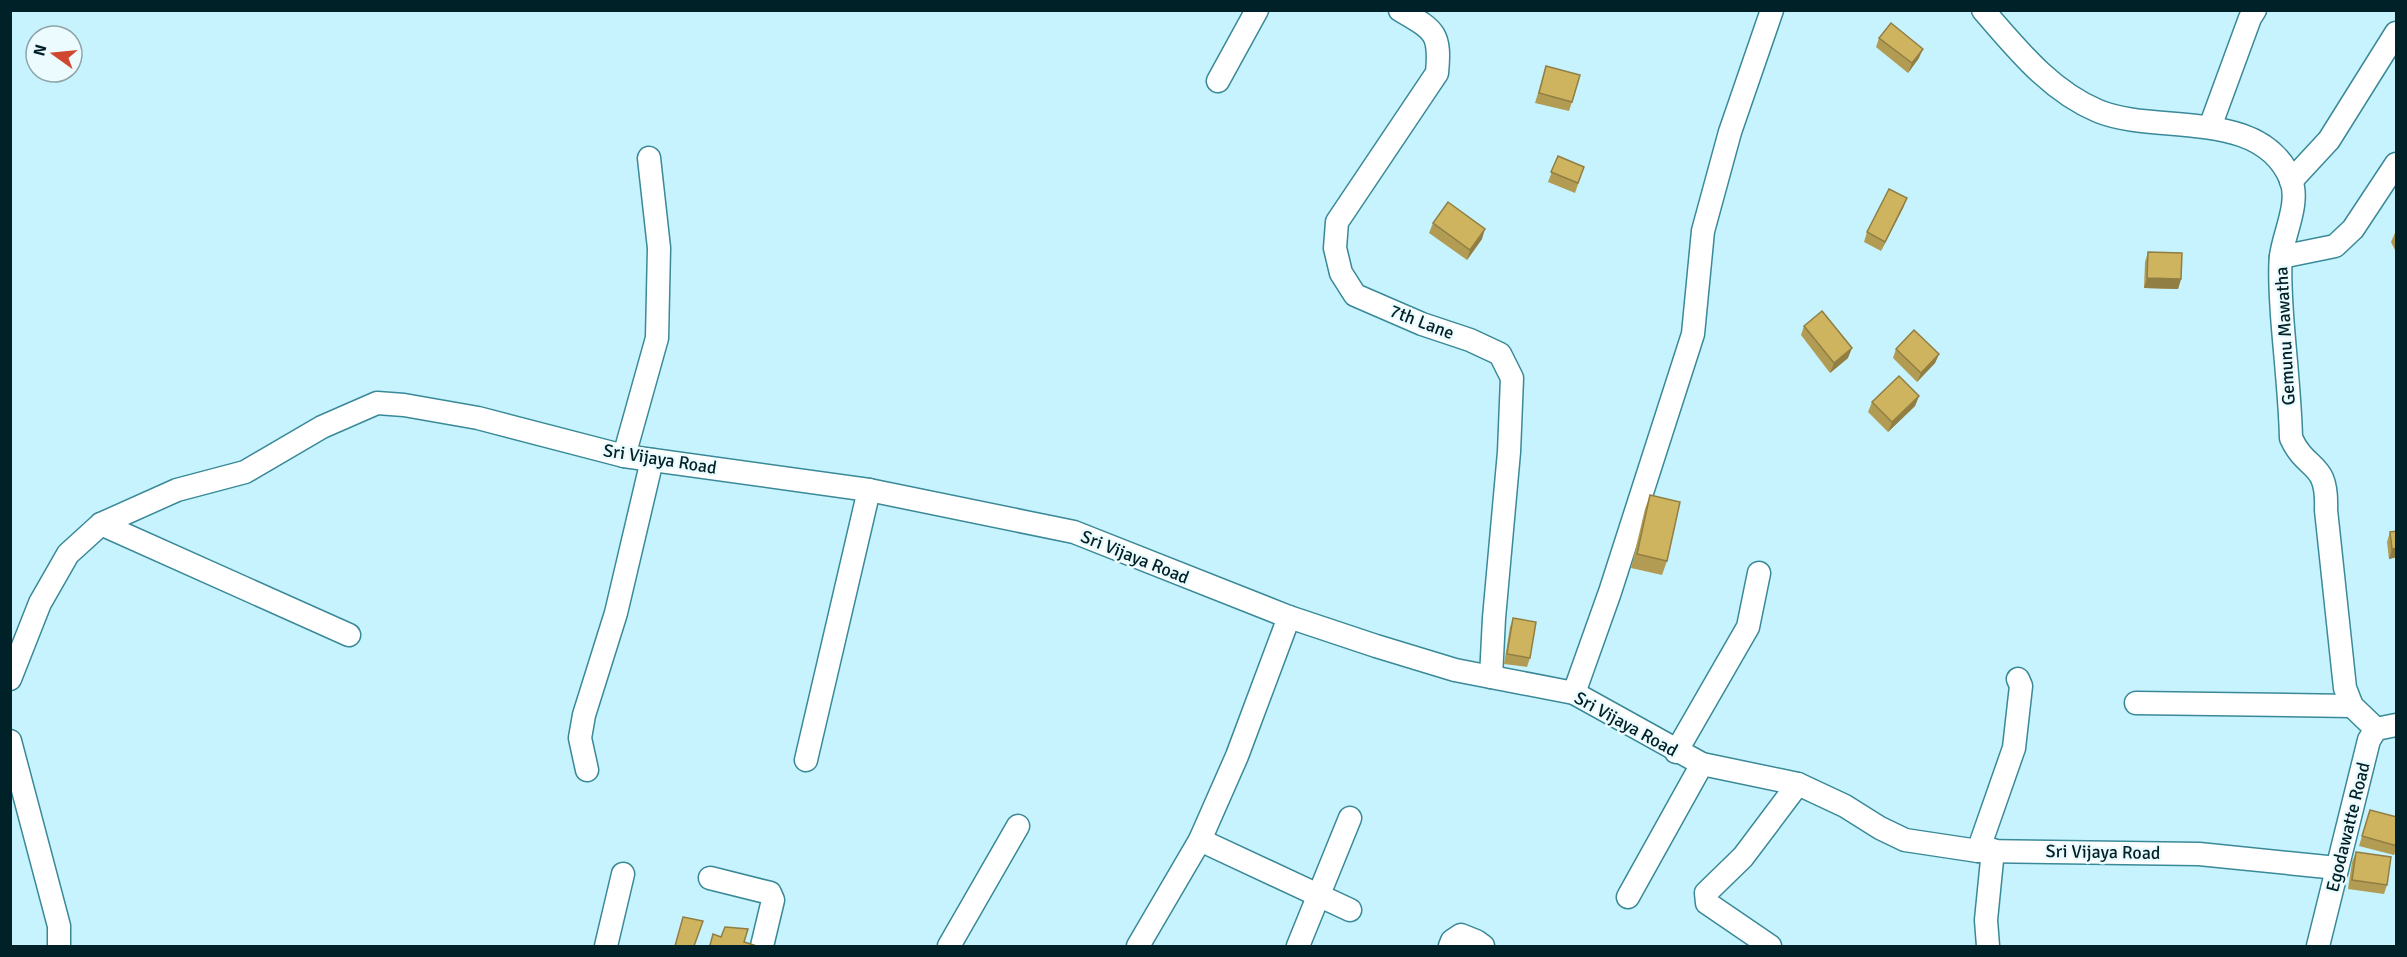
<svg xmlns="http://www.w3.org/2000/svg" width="2407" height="957" font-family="Signika,sans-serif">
	<rect width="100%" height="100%" fill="#c6f3fd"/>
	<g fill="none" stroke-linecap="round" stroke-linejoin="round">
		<defs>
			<g id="minor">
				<path d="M1400 10C1434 30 1441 32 1437 73L1337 222 1335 248 1341 273 1355 295 1422 324 1470 340 1500 354 1512 378 1509 452 1494 618 1491 677"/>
				<path d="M1983 10C2017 49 2050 91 2098 111 2156 135 2262 107 2291 180 2300 203 2284 233 2281 256 2279 275 2281 296 2282 315 2285 356 2290 397 2291 438 2307 473 2328 460 2326 510L2345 688 2352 706 2376 729"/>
				<polyline points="1218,81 1257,10"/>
				<polyline points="2210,127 2250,18 2255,10"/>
				<polyline points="2291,181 2329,140 2396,33"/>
				<polyline points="2281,257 2335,246 2353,229 2396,164"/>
				<polyline points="624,456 657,338 659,248 649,158"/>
				<polyline points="101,524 349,635"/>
				<polyline points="10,679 40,603 68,554 101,524 177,490 245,472 322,427 377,403 404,405 478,418 624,456 869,490 1074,532 1289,617 1376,646 1455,670 1574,693 1702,764 1798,784 1845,806 1880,828 1905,840 1978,851 2199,854 2337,868"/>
				<polyline points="1574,693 1610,592 1693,334 1703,231 1730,132 1772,10"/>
				<polyline points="2136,703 2352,706"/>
				<polyline points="10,741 59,926 59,946"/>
				<polyline points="1676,752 1748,627 1759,573"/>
				<polyline points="806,760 869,490"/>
				<polyline points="587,770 580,738 584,715 616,613 652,460"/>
				<polyline points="1200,840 1350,910"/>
				<polyline points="1978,851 2014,748 2021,686 2018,679"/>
				<polyline points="710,878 770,893 773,900 762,946"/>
				<polyline points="1628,897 1702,764"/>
				<polyline points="606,946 623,874"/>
				<polyline points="949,946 1018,826"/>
				<polyline points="1138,946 1200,840 1237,756 1289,617"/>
				<polyline points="1298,946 1350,818"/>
				<polyline points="1450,946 1452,941 1461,935 1476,941 1483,946"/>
				<polyline points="1770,946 1707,903 1706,893 1743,857 1798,784"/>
				<polyline points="1988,946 1986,920 1993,850"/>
				<polyline points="2318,946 2369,740 2376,729 2396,725"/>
			</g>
		</defs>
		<use href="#minor" stroke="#3a8998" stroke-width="25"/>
		<use href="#minor" stroke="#fff" stroke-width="22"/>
	</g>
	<g fill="#b29b53">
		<polygon points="1879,38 1919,58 1908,73 1876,47"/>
		<polygon points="1546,66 1572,102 1569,111 1535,103"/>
		<polygon points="1558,156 1584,167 1575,193 1548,182"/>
		<polygon points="1907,198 1903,208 1881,251 1864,242 1867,232"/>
		<polygon points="1433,223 1482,239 1467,260 1429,233"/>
		<polygon points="2397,232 2397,254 2391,242 2395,233"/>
		<polygon points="2148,252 2181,279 2178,289 2144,288 2145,262"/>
		<polygon points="1804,326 1848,358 1830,373 1801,335"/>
		<polygon points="1896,349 1939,354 1935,363 1917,382 1893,358"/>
		<polygon points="1919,396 1915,406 1888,432 1868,412 1872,402"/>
		<polygon points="1650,495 1667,561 1662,575 1631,568 1645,509"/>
		<polygon points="2397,531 2397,557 2389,559 2387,542 2390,532"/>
		<polygon points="1513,618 1530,658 1527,667 1504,664 1510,627"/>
		<polygon points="2370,810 2397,817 2397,848 2394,855 2359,846"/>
		<polygon points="2356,852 2387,885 2384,894 2348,889 2352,862"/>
	</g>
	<g fill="#917e43">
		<polygon points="1923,49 1919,58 1908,73 1912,63"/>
		<polygon points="1907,198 1903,208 1881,251 1885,242"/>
		<polygon points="1485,229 1482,239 1467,260 1470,250"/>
		<polygon points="2147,278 2181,279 2178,289 2144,288"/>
		<polygon points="1852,348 1848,358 1830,373 1834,363"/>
		<polygon points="1939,354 1935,363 1917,382 1921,373"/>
		<polygon points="1919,396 1915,406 1888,432 1892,422"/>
		<polygon points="2397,548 2397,557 2389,559 2392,549"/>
	</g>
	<g fill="#cfb460" stroke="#917e43" stroke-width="1.5">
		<polygon points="1891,23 1923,49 1912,63 1879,38"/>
		<polygon points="1546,66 1580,75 1572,102 1539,93"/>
		<polygon points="1558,156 1584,167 1578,183 1551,172"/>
		<polygon points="1889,189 1907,198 1885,242 1867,232"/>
		<polygon points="1448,202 1485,229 1470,250 1433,223"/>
		<polygon points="2148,252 2182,253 2181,279 2147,278"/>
		<polygon points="1822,311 1852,348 1834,363 1804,326"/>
		<polygon points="1914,330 1939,354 1921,373 1896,349"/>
		<polygon points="1899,376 1919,396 1892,422 1872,402"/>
		<polygon points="1650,495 1680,502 1667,561 1637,554"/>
		<polygon points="2397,531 2397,548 2392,549 2390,532"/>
		<polygon points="1513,618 1536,622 1530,658 1507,654"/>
		<polygon points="2370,810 2397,817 2397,846 2362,836"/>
		<polygon points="2356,852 2391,857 2387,885 2352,880"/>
		<polygon points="683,917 703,921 694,946 675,946"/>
		<polygon points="725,927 748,929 744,942 754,945 753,946 712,946 710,945 713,934 721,937"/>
	</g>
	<g text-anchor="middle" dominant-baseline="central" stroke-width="5" stroke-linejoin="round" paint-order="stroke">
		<g font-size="18" fill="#002127" stroke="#ecfbfe">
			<text transform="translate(1422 322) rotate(21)">7th Lane</text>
			<text transform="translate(2285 336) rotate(-93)">Gemunu Mawatha</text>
			<text transform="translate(660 459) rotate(9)">Sri Vijaya Road</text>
			<text transform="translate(1135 557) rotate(22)">Sri Vijaya Road</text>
			<text transform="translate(1626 724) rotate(29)">Sri Vijaya Road</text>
			<text transform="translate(2348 827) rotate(-76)">Egodawatte Road</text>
			<text transform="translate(2103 852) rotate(1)">Sri Vijaya Road</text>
		</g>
	</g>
	<rect width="2407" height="957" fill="none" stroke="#002127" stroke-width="24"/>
	<g transform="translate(54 54) rotate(285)"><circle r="28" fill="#ecfbfe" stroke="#8ea4a8" stroke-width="1.5"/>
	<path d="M0-4.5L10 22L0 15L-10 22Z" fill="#d1462f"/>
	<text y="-9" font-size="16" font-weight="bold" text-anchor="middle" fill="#002127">N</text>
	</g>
</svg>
